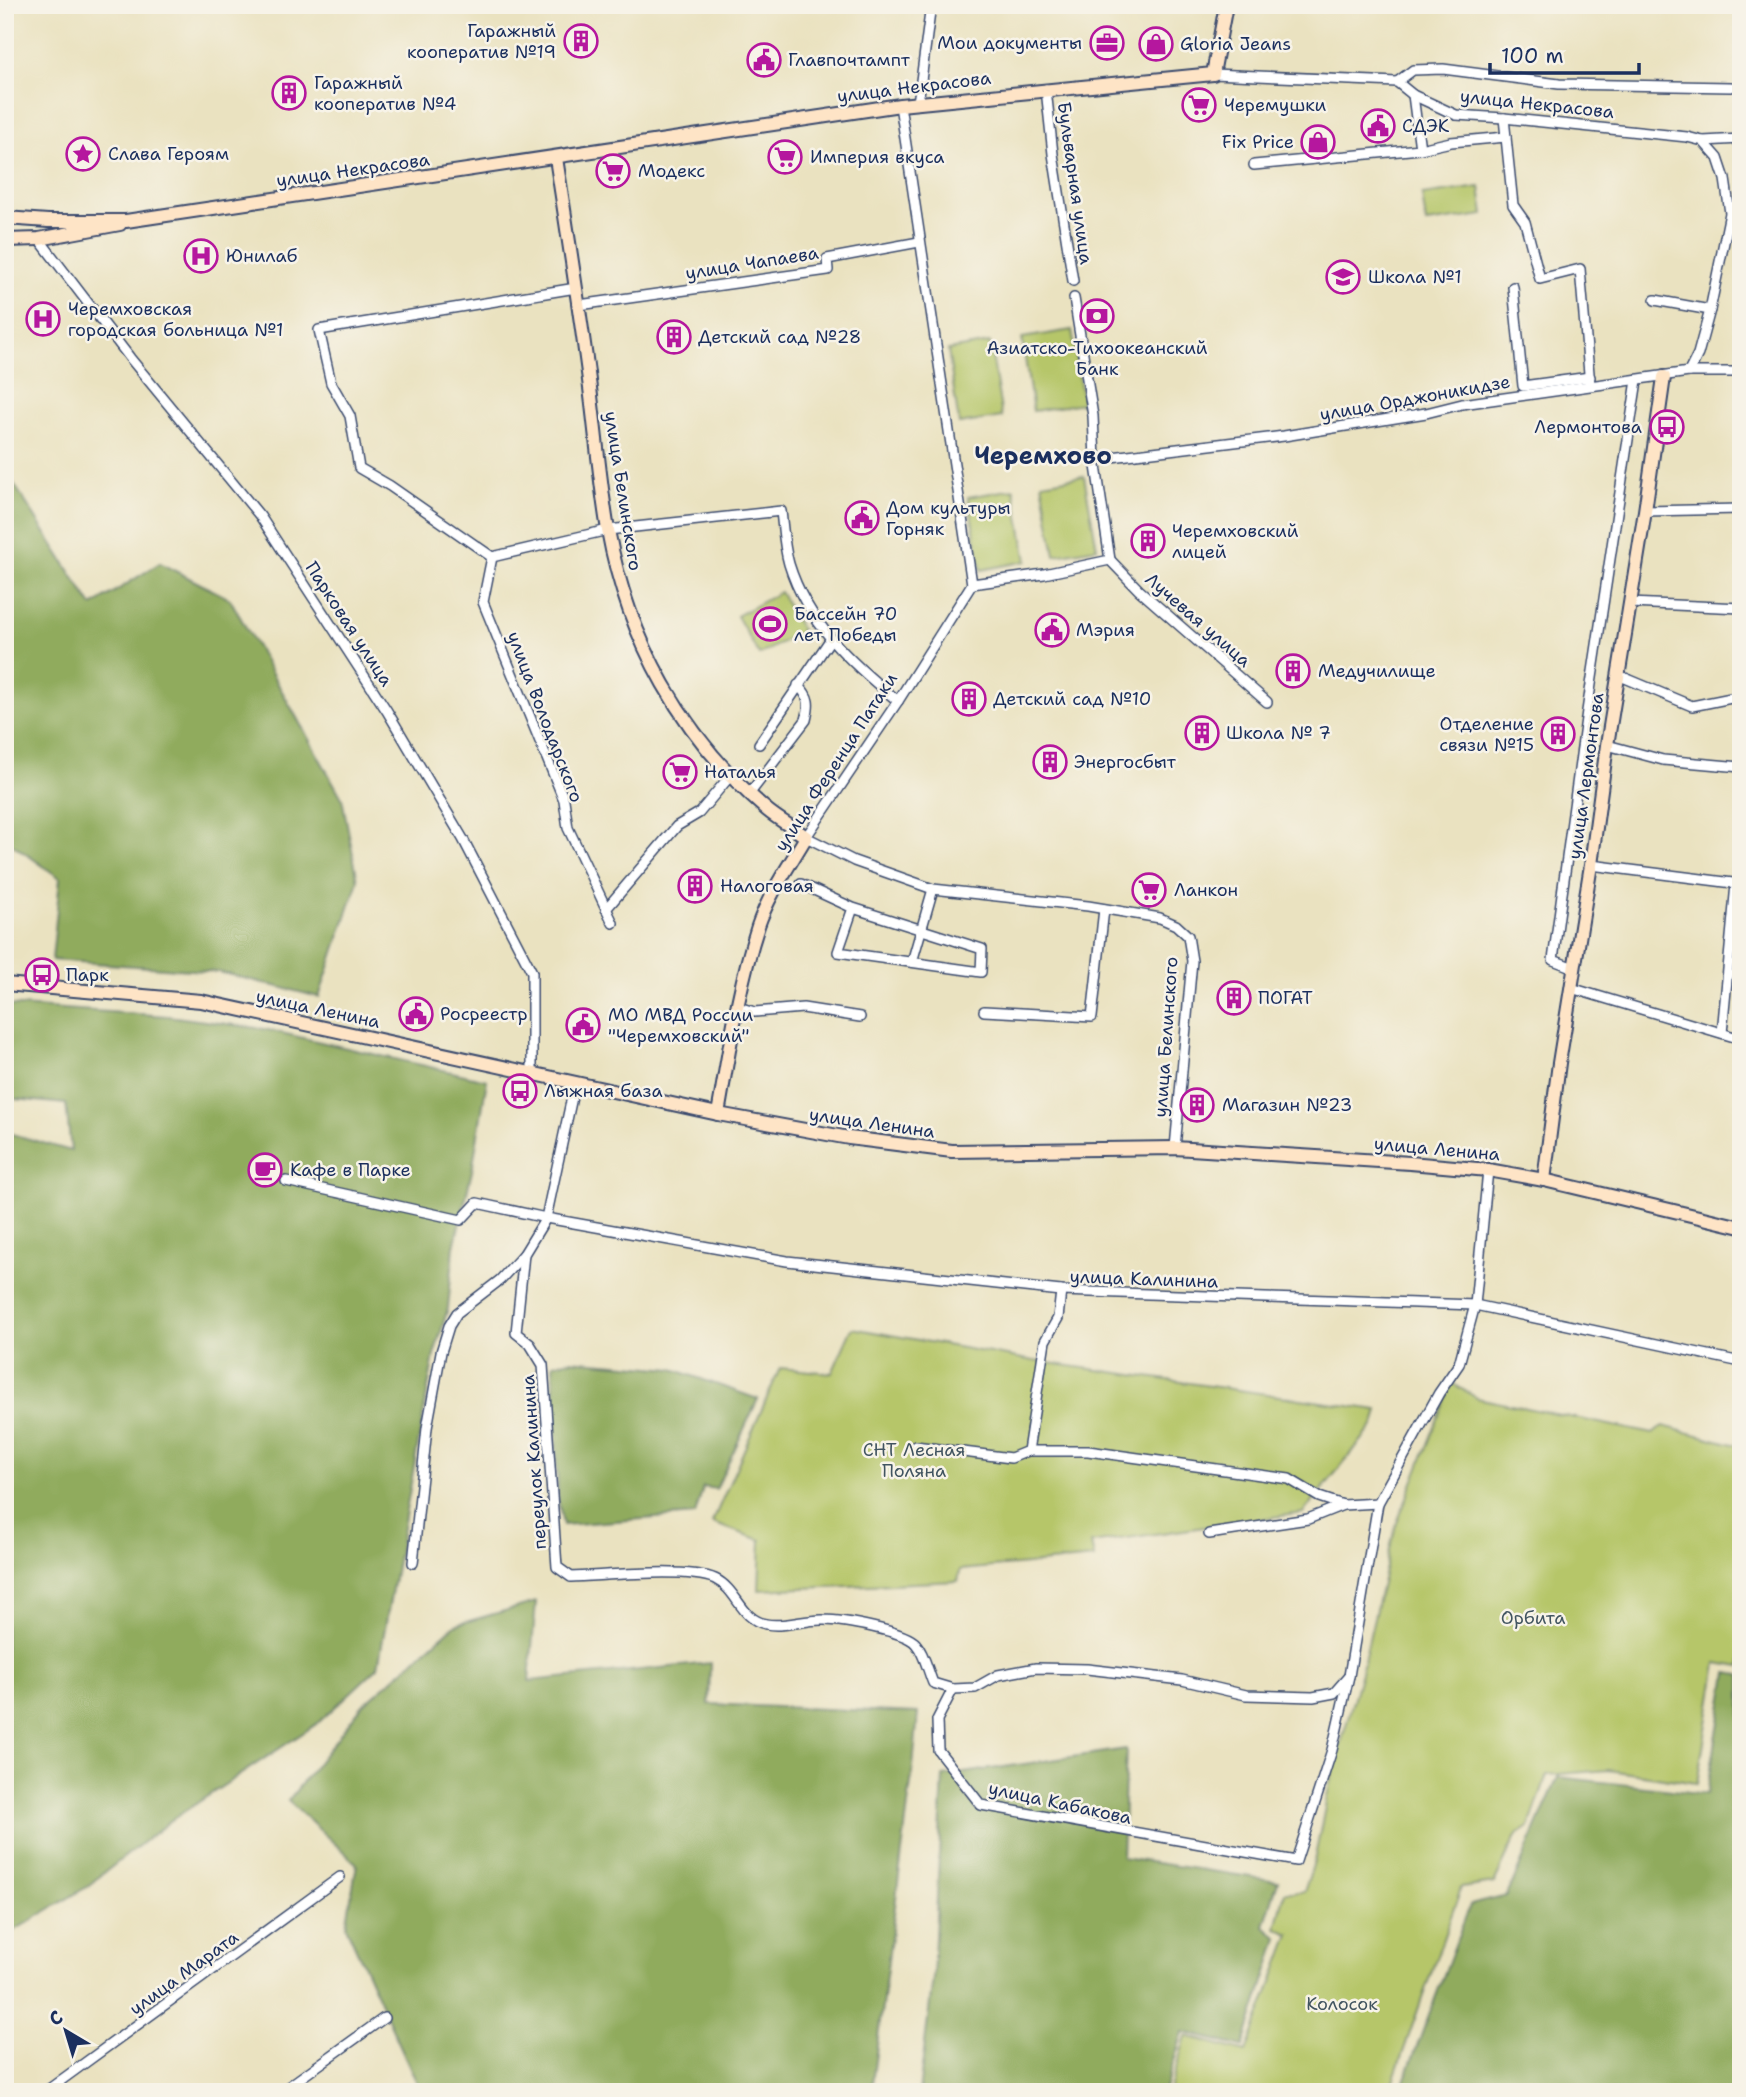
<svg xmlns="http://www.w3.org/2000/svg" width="1746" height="2097" font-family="'Shantell Sans',sans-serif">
	<rect width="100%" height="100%" fill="#f7f3e8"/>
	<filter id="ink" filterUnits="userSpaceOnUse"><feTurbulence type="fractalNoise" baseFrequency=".0143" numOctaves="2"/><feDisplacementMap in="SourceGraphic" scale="14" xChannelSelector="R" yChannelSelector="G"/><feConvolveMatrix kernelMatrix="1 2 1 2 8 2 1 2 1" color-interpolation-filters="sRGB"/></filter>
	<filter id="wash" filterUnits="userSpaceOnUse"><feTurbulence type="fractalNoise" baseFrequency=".00686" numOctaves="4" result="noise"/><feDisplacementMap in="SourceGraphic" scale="28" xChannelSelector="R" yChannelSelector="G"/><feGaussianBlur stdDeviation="1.57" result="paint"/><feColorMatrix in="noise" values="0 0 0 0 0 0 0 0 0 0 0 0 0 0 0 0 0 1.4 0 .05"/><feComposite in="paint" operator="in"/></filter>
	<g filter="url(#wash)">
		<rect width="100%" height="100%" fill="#eae2c0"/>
		<g fill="#b6c669" stroke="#687a64" stroke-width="2">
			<polygon points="1480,187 1484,215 1426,223 1422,195"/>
			<polygon points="1072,330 1083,403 1033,411 1022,338"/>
			<polygon points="990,343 1002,417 959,424 948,350"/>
			<polygon points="1084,476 1097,548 1055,555 1042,483"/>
			<polygon points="1014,489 1027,561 981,570 968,497"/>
			<polygon points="780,592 802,631 759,655 737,616"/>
			<polygon points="852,1328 1034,1361 1378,1410 1374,1425 1303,1513 1091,1543 1094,1558 960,1570 958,1581 759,1590 761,1540 712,1523 780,1368 832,1373"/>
			<polygon points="1452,1383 1477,1398 1653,1434 1663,1426 1741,1446 1741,1667 1717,1663 1697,1783 1609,1770 1547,1775 1529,1827 1517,1834 1494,1883 1461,1888 1389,2092 1169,2092 1186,2036 1246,2052 1290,1934 1276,1928 1285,1892 1304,1892 1314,1862 1330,1782 1362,1669 1395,1528"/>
		</g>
		<g fill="#90ab5d" stroke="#566d5e" stroke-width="2">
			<polygon points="5,470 92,606 160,563 230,599 342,798 358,881 319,997 219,972 52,960 60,878 5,839"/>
			<polygon points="5,1005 168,1016 264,1029 487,1080 472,1171 454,1247 448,1308 434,1355 378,1667 318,1723 170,1821 85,1888 5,1936 5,1132 71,1151 66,1104 5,1098"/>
			<polygon points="570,1360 673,1369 758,1399 716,1489 703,1487 695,1515 563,1525 558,1499 553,1364"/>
			<polygon points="536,1602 529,1681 710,1663 709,1704 918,1713 913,1767 871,2092 421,2092 346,1926 357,1864 288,1801 363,1705 455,1625"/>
			<polygon points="1727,1673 1741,1675 1741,2092 1400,2092 1470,1905 1507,1896 1558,1777 1707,1794"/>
			<polygon points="1126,1749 1122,1858 1278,1881 1264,1926 1278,1938 1243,2047 1183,2032 1164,2092 919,2092 933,1978 943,1776"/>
		</g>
	</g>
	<g filter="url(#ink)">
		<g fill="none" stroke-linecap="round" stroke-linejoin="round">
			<defs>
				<g id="street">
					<polyline points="1213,74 1397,82 1413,95 1456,115 1504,118 1687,137 1703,141 1718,158 1725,179 1730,213 1710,310 1698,354 1689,372"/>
					<polyline points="1397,82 1413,70 1443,69 1559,84 1731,87"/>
					<polyline points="1046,89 1053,154 1073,281"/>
					<polyline points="918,103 931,5"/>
					<polyline points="900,105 972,584 898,701 806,837 854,861 933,889 1088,906 1160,918 1176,925 1188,936 1192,961 1175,1148"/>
					<polyline points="1504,118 1513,205 1525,222 1540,279 1580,269 1590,385"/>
					<polyline points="1703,141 1741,139"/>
					<polyline points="1420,149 1451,142 1506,137"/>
					<polyline points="1254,165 1420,149 1413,95"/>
					<polyline points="39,239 130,358 260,516 387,711 463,839 532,972 532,1072"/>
					<polyline points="1513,287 1523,386 1590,377"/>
					<path d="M576 288 319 330 331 383 350 416 359 468 390 486 492 557 608 530 781 511C783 528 784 547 789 564 807 623 852 664 898 701"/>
					<polyline points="1074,298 1093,416 1095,459 1110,560"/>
					<polyline points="1655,300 1710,310"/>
					<polyline points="579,305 828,270 827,259 919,242"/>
					<polyline points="1095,459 1284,436 1426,413 1462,404 1689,372 1741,372"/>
					<polyline points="1645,511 1741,509"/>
					<polyline points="492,557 483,602 564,800 568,828 613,923"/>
					<polyline points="1110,560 1139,590 1267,702"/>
					<polyline points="972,584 1044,574 1110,560"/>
					<polyline points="1630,603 1741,608"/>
					<polyline points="1618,675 1692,706 1741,696"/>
					<polyline points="759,744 830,640"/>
					<polyline points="1607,745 1663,760 1741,767"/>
					<path d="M750 793 806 720C810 704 810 697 798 685"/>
					<polyline points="1591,865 1741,884"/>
					<polyline points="801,884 853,908 982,949 981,972 838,952 853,908"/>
					<polyline points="606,909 677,826 699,813 731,775"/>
					<polyline points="912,962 933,889"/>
					<polyline points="1574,968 1553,960 1587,711 1637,380"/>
					<polyline points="1571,988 1741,1039"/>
					<polyline points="738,1007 755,1012 803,1008 860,1017"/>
					<polyline points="984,1011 1092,1017 1104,909"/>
					<polyline points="1722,1033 1736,884"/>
					<path d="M575 1083 546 1218 524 1254 516 1333 530 1344 543 1365 557 1567 571 1577C605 1576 688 1567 715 1579 738 1590 740 1619 766 1624 784 1628 805 1619 824 1620 841 1620 906 1631 916 1644 924 1653 928 1671 933 1683L953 1689 975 1688 998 1675 1036 1668 1087 1669 1182 1680 1246 1695 1313 1697 1334 1693 1349 1676"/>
					<polyline points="286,1181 461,1220 477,1203 546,1218 787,1261 1061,1291 1475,1305 1741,1362"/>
					<polyline points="915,1446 1011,1458 1028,1451 1045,1341 1058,1318 1061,1291"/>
					<polyline points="1028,1451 1088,1451 1289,1479 1319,1497 1343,1505"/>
					<polyline points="1209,1534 1308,1519 1343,1505 1378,1503"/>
					<polyline points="413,1563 427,1428 441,1352 449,1326 457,1313 500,1280 524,1254"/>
					<polyline points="953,1689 937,1720 938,1750 981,1805 1296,1861 1332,1750 1349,1676 1378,1503 1439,1393 1459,1364 1475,1305 1488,1170"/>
					<polyline points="45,2092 340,1877"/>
					<polyline points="281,2092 384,2018"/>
				</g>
				<g id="secondary">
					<path d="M556 158C568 235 580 311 590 388 596 435 600 483 608 530 628 640 682 737 767 810 779 820 794 828 806 837 789 866 769 894 758 926 738 987 729 1052 718 1114"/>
					<polyline points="5,218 48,221 126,221 900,105 1213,74 1226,5"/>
					<polyline points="5,240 39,239 120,224"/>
					<polyline points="5,984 201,1001 718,1114 849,1138 952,1151 1175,1148 1410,1163 1488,1170 1544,1180 1741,1227"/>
					<polyline points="1544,1180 1559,1063 1591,865 1607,745 1645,511 1664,377"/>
				</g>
			</defs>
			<use href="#street" stroke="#3a4a6d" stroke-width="12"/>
			<use href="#secondary" stroke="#3a4a6d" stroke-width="16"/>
			<use href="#street" stroke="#fff" stroke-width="9"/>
			<use href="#secondary" stroke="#fee4c6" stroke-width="12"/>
		</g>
	</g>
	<defs>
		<symbol id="building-ring" viewBox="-11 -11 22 22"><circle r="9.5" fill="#f7f3e8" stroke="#b5179e" stroke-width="1.5"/><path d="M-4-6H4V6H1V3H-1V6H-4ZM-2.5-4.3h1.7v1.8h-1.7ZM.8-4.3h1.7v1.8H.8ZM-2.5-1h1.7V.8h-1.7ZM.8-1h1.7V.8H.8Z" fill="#b5179e"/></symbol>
		<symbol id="office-ring" viewBox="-11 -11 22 22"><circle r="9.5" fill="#f7f3e8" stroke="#b5179e" stroke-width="1.5"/><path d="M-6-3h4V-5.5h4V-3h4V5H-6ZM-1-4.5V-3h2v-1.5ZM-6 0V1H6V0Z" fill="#b5179e"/></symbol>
		<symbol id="shop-ring" viewBox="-11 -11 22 22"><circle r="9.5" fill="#f7f3e8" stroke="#b5179e" stroke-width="1.5"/><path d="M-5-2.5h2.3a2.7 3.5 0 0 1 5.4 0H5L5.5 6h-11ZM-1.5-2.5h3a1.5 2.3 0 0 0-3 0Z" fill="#b5179e"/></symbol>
		<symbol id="civic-ring" viewBox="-11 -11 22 22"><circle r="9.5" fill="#f7f3e8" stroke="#b5179e" stroke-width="1.5"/><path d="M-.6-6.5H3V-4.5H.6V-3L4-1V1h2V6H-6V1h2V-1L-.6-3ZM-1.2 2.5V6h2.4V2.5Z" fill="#b5179e"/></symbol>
		<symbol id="supermarket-ring" viewBox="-11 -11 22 22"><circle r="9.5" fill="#f7f3e8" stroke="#b5179e" stroke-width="1.5"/><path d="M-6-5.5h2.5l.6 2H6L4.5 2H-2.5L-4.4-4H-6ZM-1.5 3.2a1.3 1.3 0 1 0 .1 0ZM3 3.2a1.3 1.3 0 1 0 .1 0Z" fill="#b5179e"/></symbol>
		<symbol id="sight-ring" viewBox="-11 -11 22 22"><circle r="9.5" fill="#f7f3e8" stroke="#b5179e" stroke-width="1.5"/><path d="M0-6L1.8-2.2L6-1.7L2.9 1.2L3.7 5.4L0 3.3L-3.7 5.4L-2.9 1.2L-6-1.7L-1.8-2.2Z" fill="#b5179e"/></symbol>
		<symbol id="hospital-ring" viewBox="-11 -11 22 22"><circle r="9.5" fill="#f7f3e8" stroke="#b5179e" stroke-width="1.5"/><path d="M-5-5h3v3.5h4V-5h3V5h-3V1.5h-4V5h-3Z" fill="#b5179e"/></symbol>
		<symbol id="school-ring" viewBox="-11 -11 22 22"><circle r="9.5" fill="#f7f3e8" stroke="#b5179e" stroke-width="1.5"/><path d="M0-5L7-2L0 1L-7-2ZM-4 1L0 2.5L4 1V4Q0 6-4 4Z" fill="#b5179e"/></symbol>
		<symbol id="bank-ring" viewBox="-11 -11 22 22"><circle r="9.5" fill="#f7f3e8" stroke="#b5179e" stroke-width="1.5"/><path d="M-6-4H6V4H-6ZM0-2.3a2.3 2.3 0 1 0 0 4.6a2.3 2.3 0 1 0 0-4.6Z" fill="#b5179e"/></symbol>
		<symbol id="bus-ring" viewBox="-11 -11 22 22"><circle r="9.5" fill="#f7f3e8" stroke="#b5179e" stroke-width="1.5"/><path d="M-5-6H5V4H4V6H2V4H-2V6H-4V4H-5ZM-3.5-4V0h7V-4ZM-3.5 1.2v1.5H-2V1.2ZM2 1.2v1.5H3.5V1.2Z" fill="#b5179e"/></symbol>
		<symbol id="stadium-ring" viewBox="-11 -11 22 22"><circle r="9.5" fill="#f7f3e8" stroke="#b5179e" stroke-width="1.5"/><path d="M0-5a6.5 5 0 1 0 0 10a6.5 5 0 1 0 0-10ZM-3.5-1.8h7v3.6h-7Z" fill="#b5179e"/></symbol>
		<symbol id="cafe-ring" viewBox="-11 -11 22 22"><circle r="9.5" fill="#f7f3e8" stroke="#b5179e" stroke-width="1.5"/><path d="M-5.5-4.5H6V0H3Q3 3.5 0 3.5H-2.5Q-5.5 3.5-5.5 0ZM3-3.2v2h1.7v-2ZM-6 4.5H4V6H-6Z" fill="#b5179e"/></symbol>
	</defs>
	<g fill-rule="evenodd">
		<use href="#building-ring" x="562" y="22" width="38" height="38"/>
		<use href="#office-ring" x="1088" y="24" width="38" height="38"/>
		<use href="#shop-ring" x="1137" y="25" width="38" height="38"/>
		<use href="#civic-ring" x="745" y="41" width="38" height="38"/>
		<use href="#building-ring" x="270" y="74" width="38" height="38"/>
		<use href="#supermarket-ring" x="1180" y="86" width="38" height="38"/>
		<use href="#civic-ring" x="1359" y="107" width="38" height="38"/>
		<use href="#shop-ring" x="1299" y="123" width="38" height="38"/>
		<use href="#sight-ring" x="64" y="135" width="38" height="38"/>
		<use href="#supermarket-ring" x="766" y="138" width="38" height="38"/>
		<use href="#supermarket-ring" x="594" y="152" width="38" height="38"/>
		<use href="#hospital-ring" x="182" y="237" width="38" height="38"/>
		<use href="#school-ring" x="1324" y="258" width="38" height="38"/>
		<use href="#bank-ring" x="1078" y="297" width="38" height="38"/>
		<use href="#hospital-ring" x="24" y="300" width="38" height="38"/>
		<use href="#building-ring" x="655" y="318" width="38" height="38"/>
		<use href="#bus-ring" x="1648" y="408" width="38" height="38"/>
		<use href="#civic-ring" x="843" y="499" width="38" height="38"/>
		<use href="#building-ring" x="1129" y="522" width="38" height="38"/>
		<use href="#stadium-ring" x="751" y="605" width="38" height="38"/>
		<use href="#civic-ring" x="1033" y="611" width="38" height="38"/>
		<use href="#building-ring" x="1274" y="652" width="38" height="38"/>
		<use href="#building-ring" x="950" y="680" width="38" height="38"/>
		<use href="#building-ring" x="1183" y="714" width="38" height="38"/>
		<use href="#building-ring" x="1539" y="715" width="38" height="38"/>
		<use href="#building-ring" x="1031" y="743" width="38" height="38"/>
		<use href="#supermarket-ring" x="661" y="753" width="38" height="38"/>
		<use href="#building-ring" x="676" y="867" width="38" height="38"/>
		<use href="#supermarket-ring" x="1130" y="871" width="38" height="38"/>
		<use href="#bus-ring" x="23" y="956" width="38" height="38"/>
		<use href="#building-ring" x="1215" y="979" width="38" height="38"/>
		<use href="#civic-ring" x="397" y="995" width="38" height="38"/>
		<use href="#civic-ring" x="564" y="1006" width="38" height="38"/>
		<use href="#bus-ring" x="501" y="1072" width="38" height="38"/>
		<use href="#building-ring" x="1178" y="1086" width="38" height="38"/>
		<use href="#cafe-ring" x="246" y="1151" width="38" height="38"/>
	</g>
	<g text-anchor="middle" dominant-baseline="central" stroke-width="5" stroke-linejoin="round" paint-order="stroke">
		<g font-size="18" fill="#1b2f5e" stroke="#f7f3e8" text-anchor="start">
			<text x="556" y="31" text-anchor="end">Гаражный<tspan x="556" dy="21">кооператив №19</tspan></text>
			<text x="1082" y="43" text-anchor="end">Мои документы</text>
			<text x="1180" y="44">Gloria Jeans</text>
			<text x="788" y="60">Главпочтампт</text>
			<text x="314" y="83">Гаражный<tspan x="314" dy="21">кооператив №4</tspan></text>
			<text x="1224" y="105">Черемушки</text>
			<text x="1402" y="126">СДЭК</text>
			<text x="1294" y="142" text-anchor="end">Fix Price</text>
			<text x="108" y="154">Слава Героям</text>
			<text x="810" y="157">Империя вкуса</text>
			<text x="638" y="171">Модекс</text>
			<text x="226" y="256">Юнилаб</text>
			<text x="1368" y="277">Школа №1</text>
			<text x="68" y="309">Черемховская<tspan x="68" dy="21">городская больница №1</tspan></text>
			<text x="698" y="337">Детский сад №28</text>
			<text x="1097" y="348" text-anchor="middle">Азиатско-Тихоокеанский<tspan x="1097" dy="21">Банк</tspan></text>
			<text x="1642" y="427" text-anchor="end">Лермонтова</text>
			<text x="886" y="508">Дом культуры<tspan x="886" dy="21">Горняк</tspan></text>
			<text x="1172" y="531">Черемховский<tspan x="1172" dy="21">лицей</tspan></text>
			<text x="794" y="614">Бассейн 70<tspan x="794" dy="21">лет Победы</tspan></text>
			<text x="1076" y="630">Мэрия</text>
			<text x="1318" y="671">Медучилище</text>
			<text x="993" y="699">Детский сад №10</text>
			<text x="1534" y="724" text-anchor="end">Отделение<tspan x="1534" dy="21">связи №15</tspan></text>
			<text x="1226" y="733">Школа № 7</text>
			<text x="1074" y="762">Энергосбыт</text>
			<text x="704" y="772">Наталья</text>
			<text x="720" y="886">Налоговая</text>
			<text x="1174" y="890">Ланкон</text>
			<text x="66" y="975">Парк</text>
			<text x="1258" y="998">ПОГАТ</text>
			<text x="440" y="1014">Росреестр</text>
			<text x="608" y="1015">МО МВД России<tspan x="608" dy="21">"Черемховский"</tspan></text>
			<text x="544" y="1091">Лыжная база</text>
			<text x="1222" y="1105">Магазин №23</text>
			<text x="290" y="1170">Кафе в Парке</text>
		</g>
		<g font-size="18" fill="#1b2f5e" stroke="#f7f3e8">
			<text transform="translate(914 87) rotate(-7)">улица Некрасова</text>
			<text transform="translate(1537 104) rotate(6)">улица Некрасова</text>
			<text transform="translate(353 170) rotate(-8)">улица Некрасова</text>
			<text transform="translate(1075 183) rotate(82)">Бульварная улица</text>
			<text transform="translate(752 263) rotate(-9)">улица Чапаева</text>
			<text transform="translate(1415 398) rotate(-10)">улица Орджоникидзе</text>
			<text transform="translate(623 491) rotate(81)">улица Белинского</text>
			<text transform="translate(1198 620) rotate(41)">Лучевая улица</text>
			<text transform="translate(349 624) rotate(57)">Парковая улица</text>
			<text transform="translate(545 717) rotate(69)">улица Володарского</text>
			<text transform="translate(836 762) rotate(-57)">улица Ференца Патаки</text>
			<text transform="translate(1586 776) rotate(-82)">улица Лермонтова</text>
			<text transform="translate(318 1009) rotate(12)">улица Ленина</text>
			<text transform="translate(1166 1037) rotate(-86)">улица Белинского</text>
			<text transform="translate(872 1123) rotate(8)">улица Ленина</text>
			<text transform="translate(1437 1149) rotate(5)">улица Ленина</text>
			<text transform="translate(1144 1279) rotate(2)">улица Калинина</text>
			<text transform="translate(534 1462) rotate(-94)">переулок Калинина</text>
			<text transform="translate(1060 1803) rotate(12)">улица Кабакова</text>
			<text transform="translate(184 1973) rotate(-36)">улица Марата</text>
		</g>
		<g font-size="18" fill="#425561" stroke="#f7f3e8">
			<text x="914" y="1450">СНТ Лесная<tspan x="914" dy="21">Поляна</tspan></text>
			<text x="1533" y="1618">Орбита</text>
			<text x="1342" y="2004">Колосок</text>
		</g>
		<g font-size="24" font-weight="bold" fill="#1b2f5e" stroke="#f7f3e8">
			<text x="1043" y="456">Черемхово</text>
		</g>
	</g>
	<rect width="1746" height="2097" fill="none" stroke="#f7f3e8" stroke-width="28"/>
	<g transform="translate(66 2031) rotate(322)" stroke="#f7f3e8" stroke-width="5" paint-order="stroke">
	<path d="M0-5L12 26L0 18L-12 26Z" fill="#1b2f5e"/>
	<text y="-10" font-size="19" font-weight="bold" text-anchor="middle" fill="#1b2f5e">С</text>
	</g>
	<path d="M1490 63v10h149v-10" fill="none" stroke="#1b2f5e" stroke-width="3.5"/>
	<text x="1501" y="63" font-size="21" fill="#1b2f5e" stroke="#f7f3e8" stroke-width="5" paint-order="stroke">100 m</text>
</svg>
